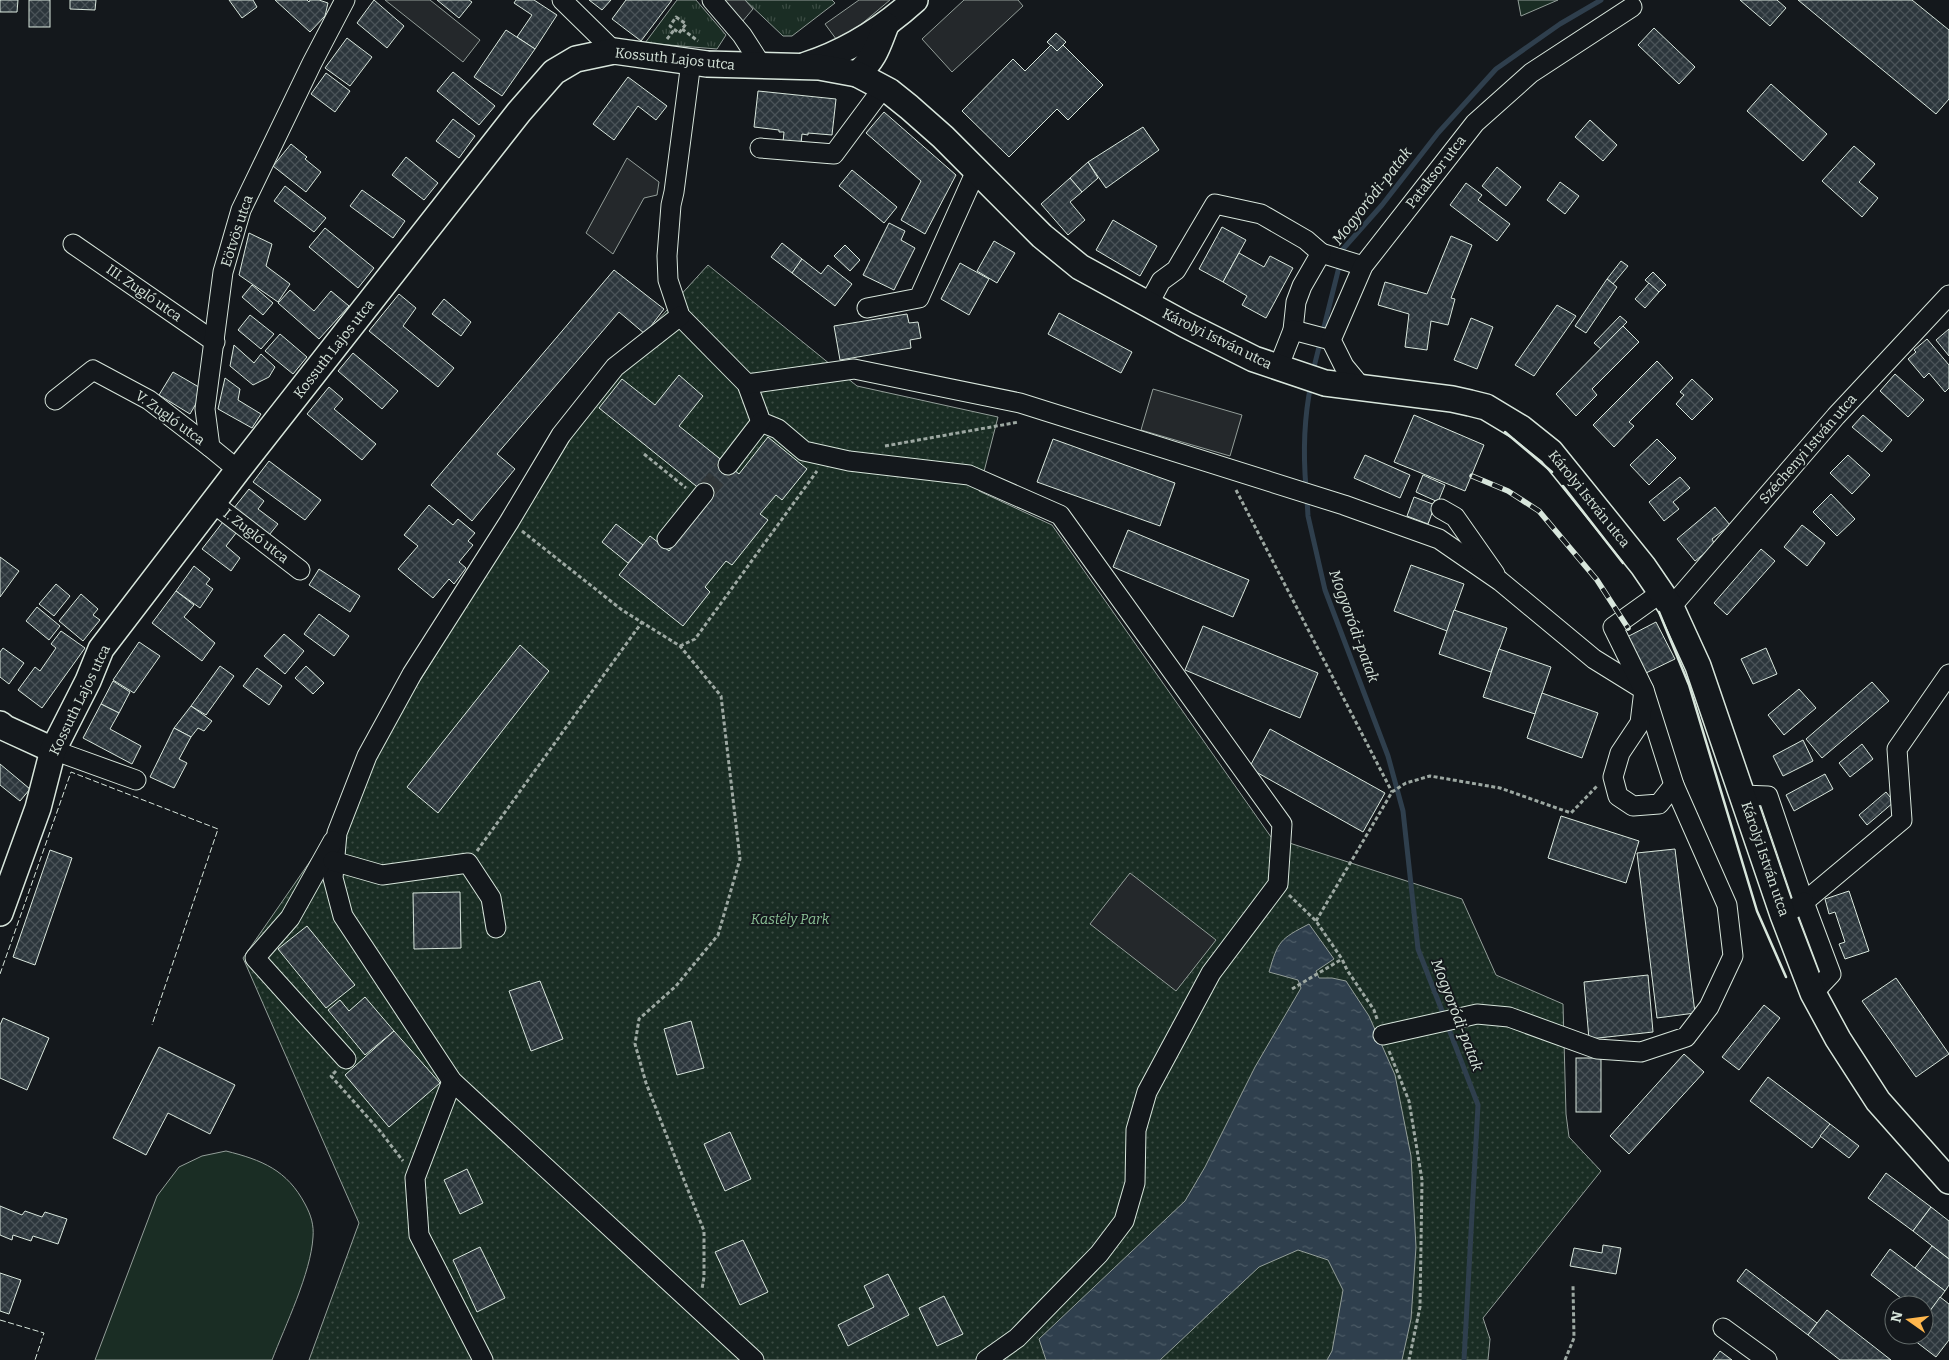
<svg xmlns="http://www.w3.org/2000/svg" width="1949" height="1360" font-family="Bitter,serif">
	<defs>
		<pattern id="park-tufts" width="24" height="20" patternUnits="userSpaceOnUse" patternTransform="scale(1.25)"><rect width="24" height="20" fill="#1a2d24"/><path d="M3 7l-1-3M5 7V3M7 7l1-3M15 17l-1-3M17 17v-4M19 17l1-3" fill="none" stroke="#3b4b43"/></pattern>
		<pattern id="garden-dots" width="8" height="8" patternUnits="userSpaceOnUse" patternTransform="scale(1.25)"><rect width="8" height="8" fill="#1a2d24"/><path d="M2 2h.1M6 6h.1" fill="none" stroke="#3b4b43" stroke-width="1.8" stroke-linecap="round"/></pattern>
		<pattern id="water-ripples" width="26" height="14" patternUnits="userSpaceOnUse" patternTransform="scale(1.25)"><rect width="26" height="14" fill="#2f3f4d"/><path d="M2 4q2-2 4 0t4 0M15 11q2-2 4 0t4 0" fill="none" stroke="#4c5b66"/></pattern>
		<pattern id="building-cross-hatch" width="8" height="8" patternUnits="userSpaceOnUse" patternTransform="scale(1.25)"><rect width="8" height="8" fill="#2c363c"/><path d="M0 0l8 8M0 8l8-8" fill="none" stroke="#4a5358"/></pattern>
	</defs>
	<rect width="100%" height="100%" fill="#14181c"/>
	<g fill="#1a2d24" stroke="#939e99">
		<polygon points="1518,0 1558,0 1521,16"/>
		<path d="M226 1151C262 1160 287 1170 305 1204 311 1215 314 1225 313 1237 311 1273 285 1326 272 1360H95L157 1196 179 1167 202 1156Z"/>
	</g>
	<g fill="url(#park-tufts)" stroke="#939e99">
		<polygon points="677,0 696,0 726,35 717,49 645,43"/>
		<polygon points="745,0 832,0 835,3 792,36 783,36"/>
	</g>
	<polygon fill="url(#garden-dots)" stroke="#939e99" points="708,265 857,386 998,417 979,491 1052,525 1271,837 1462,899 1496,975 1563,1004 1566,1114 1569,1137 1601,1171 1483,1318 1490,1339 1488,1360 309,1360 359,1223 243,958 363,785 391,727 615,367"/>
	<g fill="#24282b" stroke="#939e99">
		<polygon points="385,0 430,0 480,40 463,62"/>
		<polygon points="723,0 745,0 753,9 742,22"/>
		<polygon points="859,0 890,0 839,43 825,24"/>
		<polygon points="964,0 1018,0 1023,6 952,72 922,39"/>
		<polygon points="627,158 659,182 657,195 644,198 613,254 586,233"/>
		<polygon points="1153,389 1242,415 1230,456 1141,430"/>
		<polygon points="1130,873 1216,940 1176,991 1090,924"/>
	</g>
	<path fill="url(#water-ripples)" stroke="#939e99" d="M1309 924 1334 959 1316 971 1319 978H1332L1346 981 1369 1016 1395 1075 1411 1156 1416 1247 1411 1319 1402 1360H1327L1332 1351 1343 1290 1328 1260 1298 1250 1259 1267 1160 1360H1046L1039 1339 1185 1201 1205 1167 1255 1067 1301 988 1298 980 1269 972C1278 941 1280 939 1309 924Z"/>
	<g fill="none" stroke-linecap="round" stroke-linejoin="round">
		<g stroke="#2f3f4d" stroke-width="5">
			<polyline points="1342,254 1343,249 1382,205 1438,133 1496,69 1560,24 1601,0"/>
			<polyline points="1313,371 1340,263"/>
			<path d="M1306 488C1303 453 1304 418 1311 384"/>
			<polyline points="1307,499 1308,516 1325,590 1388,756 1403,811 1418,949 1444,1016"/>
			<polyline points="1447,1024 1478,1105 1464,1360"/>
		</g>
	</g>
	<g fill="url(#building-cross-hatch)" stroke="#d8e6dc">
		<polygon points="0,0 18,0 17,12 0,12"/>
		<rect x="29" y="0" width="21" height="27"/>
		<polygon points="70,0 96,0 95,10 70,9"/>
		<polygon points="229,0 253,0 257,7 242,18"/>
		<polygon points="275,0 307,0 309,2 310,0 319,0 328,3 325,16 310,32"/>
		<polygon points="374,0 404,26 387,48 357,23"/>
		<polygon points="437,0 469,0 472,2 459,18"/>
		<polygon points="516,0 534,0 557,15 535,49 517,37 532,15 514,3"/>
		<polygon points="589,0 611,0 602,10"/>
		<polygon points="626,0 672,0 641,41 612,19"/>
		<polygon points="1740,0 1777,0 1786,8 1770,26"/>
		<polygon points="1798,0 1912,0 1949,30 1949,99 1936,114"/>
		<polygon points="1654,28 1695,67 1679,84 1638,45"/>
		<polygon points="506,30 535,49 502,96 474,77"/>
		<polygon points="1056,33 1066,42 1057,51 1047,42"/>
		<polygon points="347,38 372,57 350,86 325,68"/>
		<polygon points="1051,45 1057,51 1063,45 1103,85 1068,120 1057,109 1009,157 962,111 1013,59 1025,71"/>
		<polygon points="453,72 495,106 479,125 437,91"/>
		<polygon points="326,73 350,91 335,112 311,94"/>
		<polygon points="628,77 667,106 656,120 638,106 614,140 593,124"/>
		<polygon points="1771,84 1827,134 1803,161 1747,111"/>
		<polygon points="758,91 836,99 832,135 808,133 808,135 802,134 801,144 783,142 784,132 779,132 779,130 754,127"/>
		<polygon points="884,112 956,175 925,234 901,220 921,181 866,133"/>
		<polygon points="453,119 475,136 459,158 436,141"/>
		<polygon points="1590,120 1617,145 1603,161 1575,137"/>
		<polygon points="1143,127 1159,150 1106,188 1088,162"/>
		<polygon points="291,144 307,157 305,159 321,172 306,192 273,166"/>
		<polygon points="1854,146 1875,164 1859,182 1878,198 1862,217 1822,181"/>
		<polygon points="406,157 438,183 424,200 392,175"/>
		<polygon points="1088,162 1098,178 1082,192 1070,178"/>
		<polygon points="1497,167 1521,187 1506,206 1482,186"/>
		<polygon points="852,170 897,207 884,223 839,186"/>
		<polygon points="1070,178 1082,192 1070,202 1085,220 1068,235 1041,204"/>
		<polygon points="1560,182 1579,196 1565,214 1547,200"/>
		<polygon points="1466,183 1482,195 1478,200 1510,224 1497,241 1450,205"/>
		<polygon points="285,186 326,218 314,232 274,201"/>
		<polygon points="362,190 405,221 393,238 350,206"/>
		<polygon points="1113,220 1157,246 1140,276 1096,250"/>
		<polygon points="889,223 905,231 901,240 915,248 894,290 863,275"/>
		<polygon points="1222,227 1246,240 1223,282 1199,269"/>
		<polygon points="325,228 374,268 358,288 309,247"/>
		<polygon points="249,233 272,244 266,266 290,284 278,302 239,275"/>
		<polygon points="1451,236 1472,245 1451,298 1455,299 1448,325 1431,321 1427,350 1405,347 1409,314 1378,305 1385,282 1427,294"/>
		<polygon points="994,241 1015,253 997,283 977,271"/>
		<polygon points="782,243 802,259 792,273 771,257"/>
		<polygon points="845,245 860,260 850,271 834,256"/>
		<polygon points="1239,253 1264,267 1270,256 1293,268 1266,318 1242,305 1247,296 1223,282"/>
		<polygon points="802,259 821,274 828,265 852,284 835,306 792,273"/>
		<polygon points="1621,261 1628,266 1613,284 1607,279"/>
		<polygon points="960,263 989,279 969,315 941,299"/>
		<polygon points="614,270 664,309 645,334 619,312 497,454 515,469 472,521 431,485"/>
		<polygon points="1653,272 1666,285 1659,292 1645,280"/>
		<polygon points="1607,279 1617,287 1586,333 1575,326"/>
		<polygon points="1649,283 1659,292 1645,308 1635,299"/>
		<polygon points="252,285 273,303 263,315 242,297"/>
		<polygon points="290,290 314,311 331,291 349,306 319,339 278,303"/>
		<polygon points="399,294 416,308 403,326 454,368 438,387 369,331"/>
		<polygon points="444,299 471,322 461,336 432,314"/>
		<polygon points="1557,305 1576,316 1534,376 1515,365"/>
		<polygon points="1059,313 1132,352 1121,373 1048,334"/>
		<polygon points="907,314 909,323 918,322 921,338 910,340 911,348 840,360 834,326"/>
		<polygon points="250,315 274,334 261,349 238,330"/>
		<polygon points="1620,316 1627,322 1601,349 1594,343"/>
		<polygon points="1471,318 1493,327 1477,369 1454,360"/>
		<polygon points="1623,326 1639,342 1592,389 1597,395 1576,416 1556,394"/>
		<polygon points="1949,329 1949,356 1936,340"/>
		<polygon points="280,334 307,357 293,374 265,351"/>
		<polygon points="1927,339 1949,365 1949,388 1945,392 1929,373 1924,378 1908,359 1916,352 1914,350"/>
		<polygon points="234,345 254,363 261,354 275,367 269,377 253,385 230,366"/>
		<polygon points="353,353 398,391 382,409 338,371"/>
		<polygon points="1657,361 1673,378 1629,422 1634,426 1614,447 1593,425"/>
		<polygon points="173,372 204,390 190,414 159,395"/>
		<polygon points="1895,374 1924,400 1908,417 1880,391"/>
		<polygon points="679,375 703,396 679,426 739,474 768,437 807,469 782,500 776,495 760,514 768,520 732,565 726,561 705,587 710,592 683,626 619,575 650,536 669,551 711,498 599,408 622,379 655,405"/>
		<polygon points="225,378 240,389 238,400 261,414 252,428 218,409"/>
		<polygon points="1692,379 1713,399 1692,420 1676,404 1684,395 1680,392"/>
		<polygon points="329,387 343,399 334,409 376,444 362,460 307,414"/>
		<polygon points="1414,415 1484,445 1465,491 1394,462"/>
		<polygon points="1863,415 1892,440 1882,452 1852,427"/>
		<polygon points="1053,439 1175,483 1160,526 1037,482"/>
		<polygon points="1657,439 1676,458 1649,485 1630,465"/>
		<polygon points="1365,455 1410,475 1400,498 1354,478"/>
		<polygon points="1848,455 1870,475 1852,494 1830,473"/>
		<polygon points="269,461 321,500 305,520 253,482"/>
		<polygon points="1423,475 1445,485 1438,502 1416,492"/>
		<polygon points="1680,477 1690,488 1673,502 1679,509 1664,521 1649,502"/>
		<polygon points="249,489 264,501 258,509 278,524 265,540 230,513"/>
		<polygon points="1831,494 1855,519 1837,536 1813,512"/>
		<polygon points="1414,497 1435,505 1428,524 1407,516"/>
		<polygon points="429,505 453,525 458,519 475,533 468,541 473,545 459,562 466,568 454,584 449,579 433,598 398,569 418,546 404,535"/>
		<polygon points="1715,507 1730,525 1712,539 1715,545 1695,561 1677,539"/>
		<polygon points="226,518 240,528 226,546 240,558 231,571 202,549"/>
		<polygon points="616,524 643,545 628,563 602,542"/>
		<polygon points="1802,525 1825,543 1807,566 1784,547"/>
		<polygon points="1128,530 1249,580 1233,617 1113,567"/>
		<polygon points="1761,549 1775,561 1727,615 1714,603"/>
		<polygon points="0,557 19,571 0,597"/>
		<polygon points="1411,565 1464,584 1447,631 1394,611"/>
		<polygon points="194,566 210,579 206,584 213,589 200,608 176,591"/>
		<polygon points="319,569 360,596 350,612 309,585"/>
		<polygon points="56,584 70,596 54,616 39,604"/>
		<polygon points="176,591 194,605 184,617 215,643 202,661 152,623"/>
		<polygon points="81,594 98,609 93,615 100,620 83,641 59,621"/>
		<polygon points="37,607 60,626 49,640 26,621"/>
		<polygon points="1454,610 1507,628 1491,672 1439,654"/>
		<polygon points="319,614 349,636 334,656 304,634"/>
		<polygon points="1656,622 1675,659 1646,673 1627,637"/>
		<polygon points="1203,626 1318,673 1300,718 1185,670"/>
		<polygon points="61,631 85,648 42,708 18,690 35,667 40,671 56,648 51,644"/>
		<polygon points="284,634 304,651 285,674 264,656"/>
		<polygon points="139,642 160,656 134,693 113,680"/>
		<polygon points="520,645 549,671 438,813 407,787"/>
		<polygon points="3,648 24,663 9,684 0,677 0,652"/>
		<polygon points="1766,648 1777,674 1753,684 1741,659"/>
		<polygon points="1499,649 1551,667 1535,714 1483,697"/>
		<polygon points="220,666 234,676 206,715 191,706"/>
		<polygon points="306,666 324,683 313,694 295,678"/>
		<polygon points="257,668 282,686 269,705 243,686"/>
		<polygon points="113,681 130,692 119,713 101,704"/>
		<polygon points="1872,682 1889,701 1822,758 1806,739"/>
		<polygon points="1799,689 1816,708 1784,735 1768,715"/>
		<polygon points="1542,693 1598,713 1582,758 1527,738"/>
		<polygon points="101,704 119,713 110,729 141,746 132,764 83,738"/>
		<polygon points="191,706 212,721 204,731 198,728 191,737 174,728"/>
		<polygon points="174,728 191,737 179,759 187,763 174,788 150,777"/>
		<polygon points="1270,729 1385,793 1363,832 1249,768"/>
		<polygon points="1803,740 1813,761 1783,776 1773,756"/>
		<polygon points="1862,744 1873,759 1850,777 1839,763"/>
		<polygon points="0,764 30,789 20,801 0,785"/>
		<polygon points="1825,774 1833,789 1794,811 1786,795"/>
		<polygon points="1886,792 1894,802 1867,825 1859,815"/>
		<polygon points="1561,816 1639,841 1626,883 1548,858"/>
		<polygon points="1675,849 1695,1013 1657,1018 1637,853"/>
		<polygon points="50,850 72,858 35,965 13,957"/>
		<polygon points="1849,891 1869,951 1845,959 1839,944 1845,942 1835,912 1829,914 1825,899"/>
		<polygon points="460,892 461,948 414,949 413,893"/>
		<polygon points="307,926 355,985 326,1008 278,949"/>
		<polygon points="1648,975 1653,1032 1589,1039 1584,982"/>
		<polygon points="1896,978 1949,1054 1916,1077 1862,1001"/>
		<polygon points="540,981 563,1039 531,1051 509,991"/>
		<polygon points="365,997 394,1031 365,1055 328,1010 340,1000 349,1011"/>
		<polygon points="1764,1005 1780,1018 1739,1070 1722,1057"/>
		<polygon points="3,1018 49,1038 27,1090 0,1078 0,1025"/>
		<polygon points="691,1021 704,1068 677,1075 664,1029"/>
		<polygon points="394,1031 440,1083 389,1127 345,1075"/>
		<polygon points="159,1047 235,1085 210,1134 168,1113 146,1155 113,1138"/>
		<polygon points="1684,1054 1704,1072 1629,1154 1610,1136"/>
		<rect x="1576" y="1058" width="25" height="54"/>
		<polygon points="1768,1077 1830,1124 1812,1148 1750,1101"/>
		<polygon points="1830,1124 1859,1146 1849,1158 1820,1136"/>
		<polygon points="730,1132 751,1179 725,1191 704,1144"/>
		<polygon points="467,1169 483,1203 460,1214 444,1180"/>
		<polygon points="1886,1173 1931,1207 1913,1231 1868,1198"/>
		<polygon points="0,1206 22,1215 25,1211 42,1217 45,1212 67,1219 58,1244 33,1236 31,1241 13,1235 12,1240 0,1235"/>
		<polygon points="1931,1207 1949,1221 1949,1259 1913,1231"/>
		<polygon points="743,1240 768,1292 740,1305 715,1252"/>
		<polygon points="1603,1245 1621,1248 1616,1274 1570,1266 1574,1248 1602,1253"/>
		<polygon points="1932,1246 1949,1259 1949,1285 1945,1291 1915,1268"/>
		<polygon points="480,1247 505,1298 477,1312 453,1260"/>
		<polygon points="1890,1249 1945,1291 1926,1317 1924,1316 1924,1305 1910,1305 1871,1275"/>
		<polygon points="1746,1269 1817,1323 1808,1335 1737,1281"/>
		<polygon points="0,1273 21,1280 9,1314 0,1311"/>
		<polygon points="888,1274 909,1315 848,1346 838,1325 874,1307 864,1286"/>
		<polygon points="944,1296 963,1334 937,1346 919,1308"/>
		<polygon points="1940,1297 1949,1304 1949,1340 1936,1357 1910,1337 1912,1335 1924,1335 1924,1319"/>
		<polygon points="1827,1310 1891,1360 1840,1360 1808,1335"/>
		<polygon points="1720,1351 1732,1360 1713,1360"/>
	</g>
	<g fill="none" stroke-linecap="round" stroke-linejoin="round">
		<polyline stroke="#313739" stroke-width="19" stroke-dasharray="19 9" stroke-linecap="butt" points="704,493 728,465"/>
		<defs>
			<g id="minor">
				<polyline points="562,0 614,51"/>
				<polyline points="712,0 742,35 762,66"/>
				<polyline points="691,62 674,192 671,205 667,256 668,280 680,316 747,384 761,422 778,429 804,451 849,461 969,475 1060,515 1282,824 1278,884 1211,973 1147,1092 1136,1130 1135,1183 1124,1221 1099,1254 1017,1338 986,1360"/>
				<polyline points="760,148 834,154 883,88"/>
				<polyline points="73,244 215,342"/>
				<polyline points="1321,253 1363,266"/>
				<polyline points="1148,305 1161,281 1176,270 1215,204 1261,214 1306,240 1321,253 1302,286 1296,302 1293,330 1278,368"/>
				<polyline points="867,308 919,298 976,171"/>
				<polyline points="680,316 615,367 561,435 509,522 412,674 367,756 337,833 333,878 343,916 452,1081 754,1360"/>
				<polyline points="1293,330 1331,340"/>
				<polyline points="747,384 854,369 1020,403 1344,505 1439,539 1500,581 1594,659 1644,690 1674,785"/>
				<polyline points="1363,389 1344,366 1331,340 1363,266 1475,123 1531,73 1632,7"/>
				<polyline points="55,400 93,370 149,400 210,447"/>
				<polyline points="728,465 761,422"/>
				<polyline points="238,470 210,447 205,409 223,272 241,210 312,63 345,0"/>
				<polyline points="213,503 300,570"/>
				<polyline points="1441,509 1455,517 1495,574"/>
				<polyline points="667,539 704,493"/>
				<polyline points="1671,607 1836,416 1949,295"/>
				<polyline points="53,750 136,780"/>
				<polyline points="1743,795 1768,796 1804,902 1902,820 1897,749 1949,674"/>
				<polyline points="333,841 290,918 255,958 346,1059"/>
				<polyline points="333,861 382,875 468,863 491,898 496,928"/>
				<polyline points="1793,909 1804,902 1831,974 1813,993"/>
				<polyline points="1383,1035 1477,1014 1509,1017 1597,1049 1641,1052 1686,1037 1709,1007 1733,956 1727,905 1674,785 1659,804 1633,806 1618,796 1613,777 1620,753 1640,723 1644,690 1613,627 1662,592"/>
				<polyline points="452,1081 415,1178 419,1235 483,1360"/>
				<polyline points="1723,1328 1767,1360"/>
			</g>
			<g id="major">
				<path d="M806 65C846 52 884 28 915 0"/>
				<path d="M857 74C875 59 878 45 886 25"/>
				<polyline points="0,724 5,728 53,750"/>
				<polyline points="0,913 38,808 53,750 88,681 101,649 238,470 519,112 554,72 576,59 614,51 707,64 819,67 857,74 889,91 909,107 943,137 1042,236 1080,267 1186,325 1254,359 1325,383 1452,399 1470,403 1486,407 1521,428 1551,452 1643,566 1671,607 1698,666 1783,915 1813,993 1838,1039 1878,1101 1949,1181"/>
			</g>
		</defs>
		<use href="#minor" stroke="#d8e6dc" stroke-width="21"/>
		<use href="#major" stroke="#d8e6dc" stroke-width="28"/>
		<g stroke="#9da8a2" stroke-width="3" stroke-dasharray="4 2.5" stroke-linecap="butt">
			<polygon points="676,17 686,24 679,33 670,26"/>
			<polyline points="682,29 698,41"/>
			<polyline points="667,39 674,30"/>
			<polyline points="885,446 1019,422"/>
			<polyline points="644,454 686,488"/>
			<polyline points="1236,490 1392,792"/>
			<polyline points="522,531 622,610 680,646 721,696 740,859 718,935 676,986 639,1019 635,1044 646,1083 704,1231 704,1277 702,1289"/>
			<polyline points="680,646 695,639 817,471"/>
			<polyline points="477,851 642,622"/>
			<polyline points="1289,895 1316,921 1342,959 1347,970 1374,1010 1377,1019"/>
			<polyline points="1316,921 1392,792 1406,783 1430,776 1500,788 1571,813 1598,785"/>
			<polyline points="1292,989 1342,959"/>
			<polyline points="1389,1051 1409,1101 1422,1180 1420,1307 1409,1360"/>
			<polyline points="336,1071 331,1076 380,1131 403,1161"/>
			<polyline points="1565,1360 1574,1338 1573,1285"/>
		</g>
		<use href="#minor" stroke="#14181c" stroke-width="19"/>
		<use href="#major" stroke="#14181c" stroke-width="25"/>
		<defs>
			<polyline id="rail" points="1472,476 1508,491 1539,511 1597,580 1628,628"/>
		</defs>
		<use href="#rail" stroke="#d8e6dc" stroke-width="5.5"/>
		<use href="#rail" stroke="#14181c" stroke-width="4" stroke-dasharray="11" stroke-linecap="butt"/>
		<g stroke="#d8e6dc" stroke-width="1" stroke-dasharray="6 2.5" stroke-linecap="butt">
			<polyline points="0,974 71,772 218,829 152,1025"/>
			<polyline points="0,1320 44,1333 35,1360"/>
		</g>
		<g stroke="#d8e6dc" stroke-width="2.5">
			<polyline points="1505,432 1552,472"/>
			<polyline points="1563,486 1623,563"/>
			<polyline points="1659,612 1689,685 1757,911 1786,977"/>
		</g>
	</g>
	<g text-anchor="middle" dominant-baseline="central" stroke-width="4" stroke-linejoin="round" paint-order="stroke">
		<g font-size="14" fill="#d8e6dc" stroke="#14181c">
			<text transform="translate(675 59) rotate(6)">Kossuth Lajos utca</text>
			<text transform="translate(1436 172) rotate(-52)">Pataksor utca</text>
			<text transform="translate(237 231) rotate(-72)">Eötvös utca</text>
			<text transform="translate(144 293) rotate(35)">III. Zugló utca</text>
			<text transform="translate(1217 339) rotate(26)">Károlyi István utca</text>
			<text transform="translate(334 349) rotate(-52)">Kossuth Lajos utca</text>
			<text transform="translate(170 418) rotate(36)">V. Zugló utca</text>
			<text transform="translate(1808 449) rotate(-49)">Széchenyi István utca</text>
			<text transform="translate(1589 499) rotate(51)">Károlyi István utca</text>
			<text transform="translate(256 536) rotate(38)">I. Zugló utca</text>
			<text transform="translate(80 700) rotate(-64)">Kossuth Lajos utca</text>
			<text transform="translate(1765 859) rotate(71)">Károlyi István utca</text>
		</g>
		<g font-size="14" font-style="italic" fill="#8ac095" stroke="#14181c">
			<text x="790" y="919">Kastély Park</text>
		</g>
		<g font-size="15" font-style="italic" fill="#d8e6dc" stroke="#14181c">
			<text transform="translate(1372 196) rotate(-52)">Mogyoródi-patak</text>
			<text transform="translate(1354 626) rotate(70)">Mogyoródi-patak</text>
			<text transform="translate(1457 1015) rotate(69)">Mogyoródi-patak</text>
		</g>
	</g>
	<g transform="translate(1909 1320) rotate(284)"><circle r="24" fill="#14181c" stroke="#626a69"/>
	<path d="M0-4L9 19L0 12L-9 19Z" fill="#ffb74d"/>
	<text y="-8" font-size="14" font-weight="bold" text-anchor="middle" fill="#d8e6dc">N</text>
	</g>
</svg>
